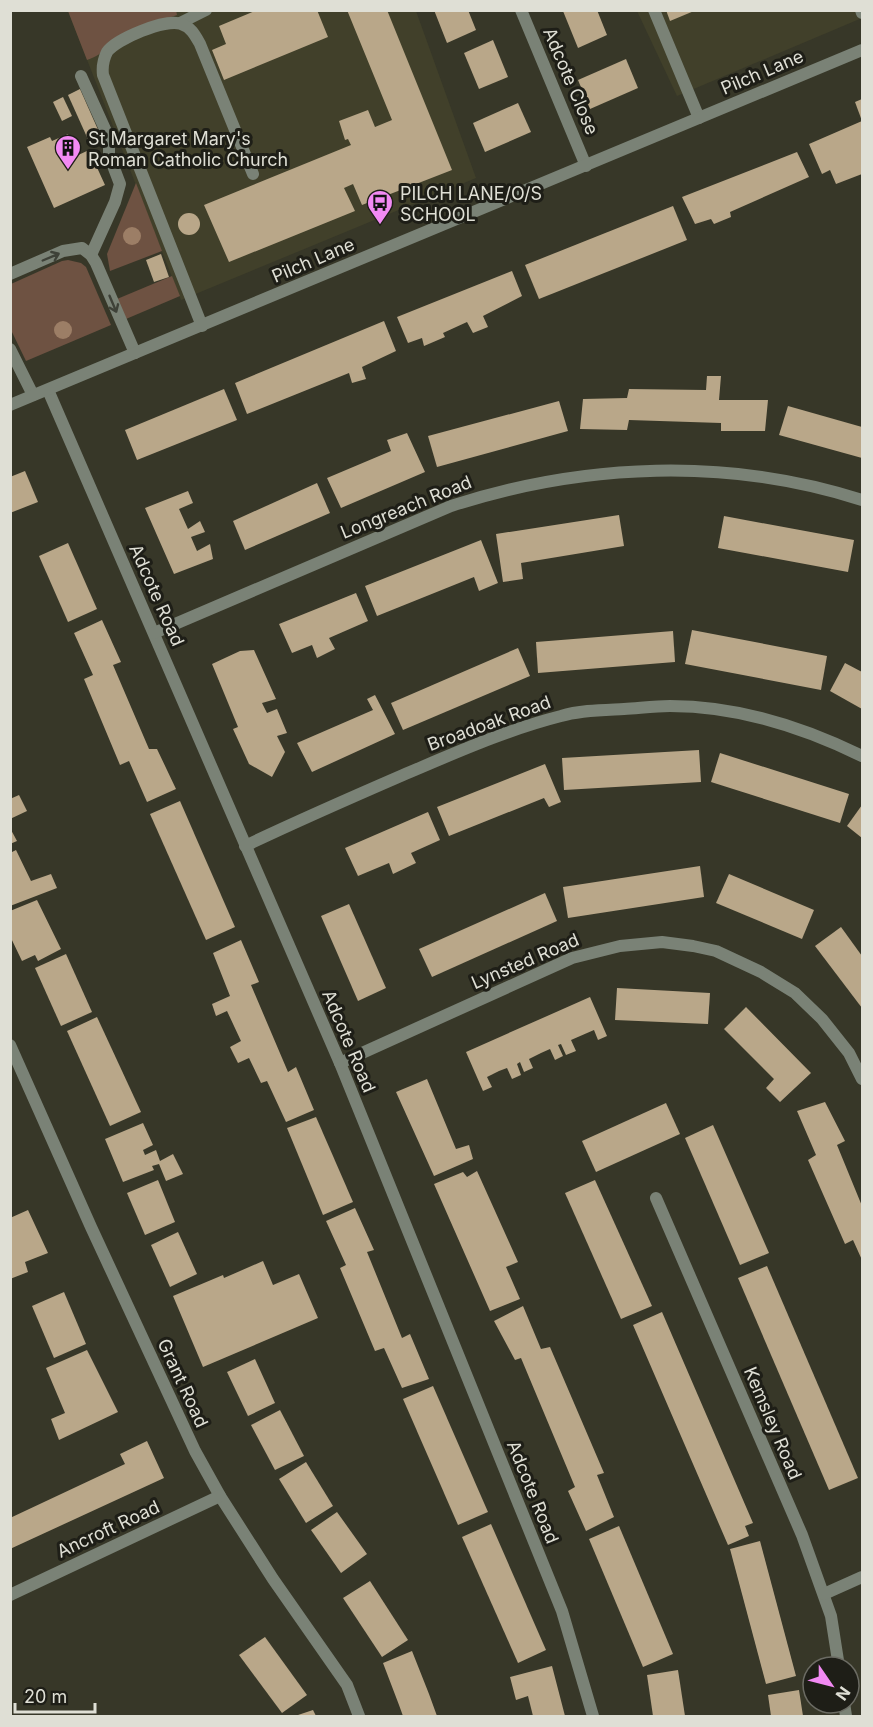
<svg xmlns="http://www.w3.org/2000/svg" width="873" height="1727" font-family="Inter,sans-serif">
	<rect width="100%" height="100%" fill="#373728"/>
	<g fill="#41402a">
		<polygon points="862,10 862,18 677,96 637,11"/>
		<polygon points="68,11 416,11 476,178 181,300"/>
	</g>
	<g fill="#6e5242">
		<path d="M176 10 177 15 120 35C105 45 106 54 87 60L68 11Z"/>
		<polygon points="136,183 162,251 110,271 107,254"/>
		<polygon points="68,260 81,263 86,267 111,325 26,361 11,330 11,284 62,261"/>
		<polygon points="172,276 180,296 126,319 117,299"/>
	</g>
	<g fill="#b9a789">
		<polygon points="257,10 317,10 328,37 224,80 212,50 226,44 219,26"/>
		<polygon points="347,10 387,10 452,170 362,205 353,184 344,188 355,211 229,262 204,205 351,145 348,139 345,140 339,121 368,110 375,127 392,120"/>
		<polygon points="434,10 468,10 476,30 447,43"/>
		<polygon points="597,10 607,35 578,48 563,11"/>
		<polygon points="666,10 694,10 694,11 670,21"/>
		<polygon points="493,40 508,77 479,89 464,53"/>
		<polygon points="626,59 638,88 590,109 578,80"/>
		<polygon points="80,89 103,141 91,146 68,95"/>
		<polygon points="63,97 72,116 62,121 53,102"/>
		<polygon points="862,99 862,121 855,102"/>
		<polygon points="518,103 531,132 485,152 473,123"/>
		<polygon points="862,121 862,174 836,184 830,170 822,174 809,144"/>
		<polygon points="68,134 73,146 69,147 74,157 89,150 105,185 54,208 27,147 50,137 52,141"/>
		<polygon points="797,152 809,177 730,212 731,217 714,224 711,219 695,224 682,197"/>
		<polygon points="673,206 687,240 539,299 525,265"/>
		<circle cx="189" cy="224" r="11"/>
		<polygon points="161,254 169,277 154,282 146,260"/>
		<polygon points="512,271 522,296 483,316 488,327 473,333 467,322 443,333 445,337 424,346 422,338 408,343 397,317"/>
		<polygon points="384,321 396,351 362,367 366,379 352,383 349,373 247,414 235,383"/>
		<polygon points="707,376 721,376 719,400 768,400 765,431 721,431 721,423 629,420 627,430 580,429 583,399 627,398 629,389 706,390"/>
		<polygon points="224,389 237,420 137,460 125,430"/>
		<polygon points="559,401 568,431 437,467 428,436"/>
		<polygon points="788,406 862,427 862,458 779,435"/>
		<polygon points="407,433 425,472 341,508 327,478 391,451 387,440"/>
		<polygon points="25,471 38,502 10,513 10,477"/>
		<polygon points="317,483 330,513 245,550 233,521"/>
		<polygon points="188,491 193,503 179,509 188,529 200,521 205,532 191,537 197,551 210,544 213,559 174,574 145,508"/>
		<polygon points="619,515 624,546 521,563 523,579 503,582 496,534"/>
		<polygon points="724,516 854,540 848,572 718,548"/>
		<polygon points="481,540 498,583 479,591 474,577 377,616 365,586"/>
		<polygon points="68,543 97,609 68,622 39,556"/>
		<polygon points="356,593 368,621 329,638 335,649 317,658 312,645 292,653 279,624"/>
		<polygon points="102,620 121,662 113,665 149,749 157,749 176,789 147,802 129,761 120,765 84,679 93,675 74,633"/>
		<polygon points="692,630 827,656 821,690 685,664"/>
		<polygon points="673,631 675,662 538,673 536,642"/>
		<polygon points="518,648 530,676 403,730 391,703"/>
		<polygon points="254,650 276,699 262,703 267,713 277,709 287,733 277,736 285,752 272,777 249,764 233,729 238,727 212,664 240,651"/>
		<polygon points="845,663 862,672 862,709 830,691"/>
		<polygon points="375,695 395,734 312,772 297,743 373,710 367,699"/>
		<polygon points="699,750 701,782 564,790 562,758"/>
		<polygon points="720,753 849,794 840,823 711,782"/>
		<polygon points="545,764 561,802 549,807 544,798 449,836 437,807"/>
		<polygon points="19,795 27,811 10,819 10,799"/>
		<polygon points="180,801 235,927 206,940 150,814"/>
		<polygon points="862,805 862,838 847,826"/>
		<polygon points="428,812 440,840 411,853 416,863 393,874 389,863 358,876 345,848"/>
		<polygon points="10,828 17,841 10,844"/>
		<polygon points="16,850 31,881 51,874 57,888 10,906 10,853"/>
		<polygon points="700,866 704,897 568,918 563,887"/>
		<polygon points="729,874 814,910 802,939 716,903"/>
		<polygon points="545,893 557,921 432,977 419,949"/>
		<polygon points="37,900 61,949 38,961 35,955 22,961 10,936 10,911"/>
		<polygon points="349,904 386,988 358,1001 321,916"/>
		<polygon points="841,927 862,956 862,1008 815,946"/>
		<polygon points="241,940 259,982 251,985 288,1072 296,1067 314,1110 286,1122 267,1081 261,1083 249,1058 238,1063 230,1047 241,1041 227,1011 216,1016 212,1004 230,996 213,953"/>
		<polygon points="66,954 92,1012 61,1026 35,968"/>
		<polygon points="617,988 710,993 708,1024 615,1020"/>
		<polygon points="590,997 607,1036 598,1040 594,1030 571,1040 576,1051 566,1055 561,1044 558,1045 563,1056 555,1060 550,1049 541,1053 529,1059 533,1068 524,1072 520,1062 517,1064 521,1075 512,1079 507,1068 499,1071 487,1077 492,1087 483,1091 466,1052"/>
		<polygon points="746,1007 811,1073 780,1102 766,1088 774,1079 724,1029"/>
		<polygon points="97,1017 141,1112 110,1126 67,1031"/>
		<polygon points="427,1079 456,1149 469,1145 473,1159 434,1176 396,1092"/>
		<polygon points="825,1102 845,1141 837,1145 862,1206 862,1260 853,1240 845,1244 808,1160 816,1155 797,1111"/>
		<polygon points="666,1103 680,1134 596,1172 582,1141"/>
		<polygon points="316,1117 353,1202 323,1215 287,1128"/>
		<polygon points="143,1123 153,1145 143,1150 145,1155 156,1150 160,1161 173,1154 183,1174 166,1181 159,1164 152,1166 154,1170 123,1182 105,1139"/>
		<polygon points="713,1125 769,1253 740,1265 685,1138"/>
		<polygon points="477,1171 518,1262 506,1267 520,1299 490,1311 434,1184 463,1172 467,1177"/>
		<polygon points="158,1180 175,1222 145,1235 127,1193"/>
		<polygon points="595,1180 652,1306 621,1319 565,1193"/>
		<polygon points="355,1208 374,1250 367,1252 402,1338 410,1334 429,1379 402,1388 384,1348 375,1351 340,1268 346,1265 326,1221"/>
		<polygon points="28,1210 48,1253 25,1262 28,1272 10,1279 10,1218"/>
		<polygon points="178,1232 197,1274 170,1287 151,1245"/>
		<polygon points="263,1261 273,1285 299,1274 318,1318 203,1367 173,1296 223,1275 224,1278"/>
		<polygon points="767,1266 858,1478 829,1490 738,1278"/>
		<polygon points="64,1292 86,1344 54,1358 32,1306"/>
		<polygon points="523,1306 541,1349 550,1347 604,1473 597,1475 614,1517 586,1531 568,1491 575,1487 521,1358 515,1360 494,1321"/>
		<polygon points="662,1312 753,1523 745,1526 749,1536 728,1545 633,1325"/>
		<polygon points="87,1350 118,1412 59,1440 51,1419 65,1413 46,1368"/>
		<polygon points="255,1359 275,1403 248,1416 227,1372"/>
		<polygon points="433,1386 488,1512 458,1525 403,1399"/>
		<polygon points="280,1410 304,1456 275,1470 251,1425"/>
		<polygon points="147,1441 164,1478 10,1549 10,1518 125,1464 120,1454"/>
		<polygon points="306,1462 333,1506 306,1523 279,1479"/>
		<polygon points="337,1512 367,1554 341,1573 311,1530"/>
		<polygon points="491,1524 546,1650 518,1663 462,1537"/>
		<polygon points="619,1526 673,1654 643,1667 589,1539"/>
		<polygon points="760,1541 796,1676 766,1684 730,1549"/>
		<polygon points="370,1581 408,1640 382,1657 343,1598"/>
		<polygon points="265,1637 307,1695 282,1713 239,1655"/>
		<polygon points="412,1651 429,1694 437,1716 403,1716 399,1705 383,1663"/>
		<polygon points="552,1666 565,1716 533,1716 528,1696 516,1700 510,1677"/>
		<polygon points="678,1670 685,1716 653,1716 647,1675"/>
		<polygon points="799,1690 803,1716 771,1716 768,1695"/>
		<polygon points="313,1710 316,1716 295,1716"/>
	</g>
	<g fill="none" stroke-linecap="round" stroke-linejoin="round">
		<g stroke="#7a8276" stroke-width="12">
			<polyline points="654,10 699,118"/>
			<polyline points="861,10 862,13"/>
			<polyline points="180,23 206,10"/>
			<polyline points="81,76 109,138 109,155 120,184 115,202 91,255"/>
			<polyline points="10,274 63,251 82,248 91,255 96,263 135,353"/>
			<path d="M202 326 103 75C102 67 103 60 107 52 116 39 166 18 181 24 191 27 195 35 200 44L253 174"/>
			<polyline points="10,349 33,395"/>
		</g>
		<g stroke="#7a8276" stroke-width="12">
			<polyline points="521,10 586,166"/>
			<polyline points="48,390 340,1063 562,1611 593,1716"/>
			<path d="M154 633 451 506C584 463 728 457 862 500"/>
			<path d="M245 846C297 821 350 798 403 775 455 753 506 730 561 716 581 710 604 710 624 709 640 708 655 706 670 706 737 706 803 727 862 756"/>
			<polyline points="10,1045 91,1227 195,1451 220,1496 273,1579 347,1685 359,1716"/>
			<polyline points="340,1063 572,958 620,946 662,942 693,946 716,951 761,972 795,993 822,1019 849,1053 862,1079"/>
			<polyline points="656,1198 802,1535 831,1616 839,1667"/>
			<polyline points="824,1594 862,1577"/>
			<polyline points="10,1595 220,1496"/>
			<polyline points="844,1703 846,1716"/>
		</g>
		<polyline stroke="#7a8276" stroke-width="12" points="10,405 862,50"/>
	</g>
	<g fill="#9c7e66">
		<circle cx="132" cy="236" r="9"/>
		<circle cx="63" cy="330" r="9"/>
	</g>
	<defs><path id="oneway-shaft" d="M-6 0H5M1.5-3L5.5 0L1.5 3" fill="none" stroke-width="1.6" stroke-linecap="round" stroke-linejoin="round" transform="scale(1.5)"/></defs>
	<g stroke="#3e4138">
		<use href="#oneway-shaft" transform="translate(51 257) rotate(-23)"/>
		<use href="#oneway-shaft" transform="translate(113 304) rotate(67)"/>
	</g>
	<defs>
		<symbol id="building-pin" viewBox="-11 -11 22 30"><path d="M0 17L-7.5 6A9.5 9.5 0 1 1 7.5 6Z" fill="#f28af3" stroke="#1e1e17"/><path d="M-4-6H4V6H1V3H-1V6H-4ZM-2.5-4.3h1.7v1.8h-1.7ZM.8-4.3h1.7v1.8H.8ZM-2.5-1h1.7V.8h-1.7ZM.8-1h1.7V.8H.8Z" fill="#111"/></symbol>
		<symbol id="bus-pin" viewBox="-11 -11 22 30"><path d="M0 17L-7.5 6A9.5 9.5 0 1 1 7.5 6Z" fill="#f28af3" stroke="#1e1e17"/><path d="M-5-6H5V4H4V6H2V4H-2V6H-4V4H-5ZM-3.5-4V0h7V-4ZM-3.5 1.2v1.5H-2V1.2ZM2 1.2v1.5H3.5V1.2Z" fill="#111"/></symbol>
	</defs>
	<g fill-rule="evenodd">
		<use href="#building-pin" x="53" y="133" width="30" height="40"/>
		<use href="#bus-pin" x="365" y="188" width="30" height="40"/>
	</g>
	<g text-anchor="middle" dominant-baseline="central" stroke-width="6" stroke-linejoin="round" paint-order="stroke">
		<g font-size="18" fill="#dfdfd5" stroke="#1e1e17">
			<text transform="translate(762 72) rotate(-23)">Pilch Lane</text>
			<text transform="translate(571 81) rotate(67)">Adcote Close</text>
			<text transform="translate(313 260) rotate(-23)">Pilch Lane</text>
			<text transform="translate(406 507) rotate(-22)">Longreach Road</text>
			<text transform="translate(157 595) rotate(66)">Adcote Road</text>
			<text transform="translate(489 723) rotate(-20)">Broadoak Road</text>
			<text transform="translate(525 961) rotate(-23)">Lynsted Road</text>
			<text transform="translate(349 1041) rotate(67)">Adcote Road</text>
			<text transform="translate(183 1383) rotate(65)">Grant Road</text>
			<text transform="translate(773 1423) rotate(67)">Kemsley Road</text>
			<text transform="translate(533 1492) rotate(68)">Adcote Road</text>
			<text transform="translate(108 1529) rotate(-25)">Ancroft Road</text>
		</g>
		<g font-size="18" fill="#dfdfd5" stroke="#1e1e17" text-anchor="start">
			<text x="88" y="138">St Margaret Mary's<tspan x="88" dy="21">Roman Catholic Church</tspan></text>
			<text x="400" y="193">PILCH LANE/O/S<tspan x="400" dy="21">SCHOOL</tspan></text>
		</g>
	</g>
	<rect width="873" height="1727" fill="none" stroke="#dfdfd5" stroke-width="24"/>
	<g transform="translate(831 1685) rotate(125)"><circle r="28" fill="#1e1e17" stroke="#6b6b63" stroke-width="1.5"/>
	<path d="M0-4.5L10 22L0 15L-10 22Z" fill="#f28af3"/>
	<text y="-9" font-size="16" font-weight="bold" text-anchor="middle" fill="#dfdfd5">N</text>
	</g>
	<path d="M15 1703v9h80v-9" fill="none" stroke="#dfdfd5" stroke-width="3"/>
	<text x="24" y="1703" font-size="18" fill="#dfdfd5" stroke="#1e1e17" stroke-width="4.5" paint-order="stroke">20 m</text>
</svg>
